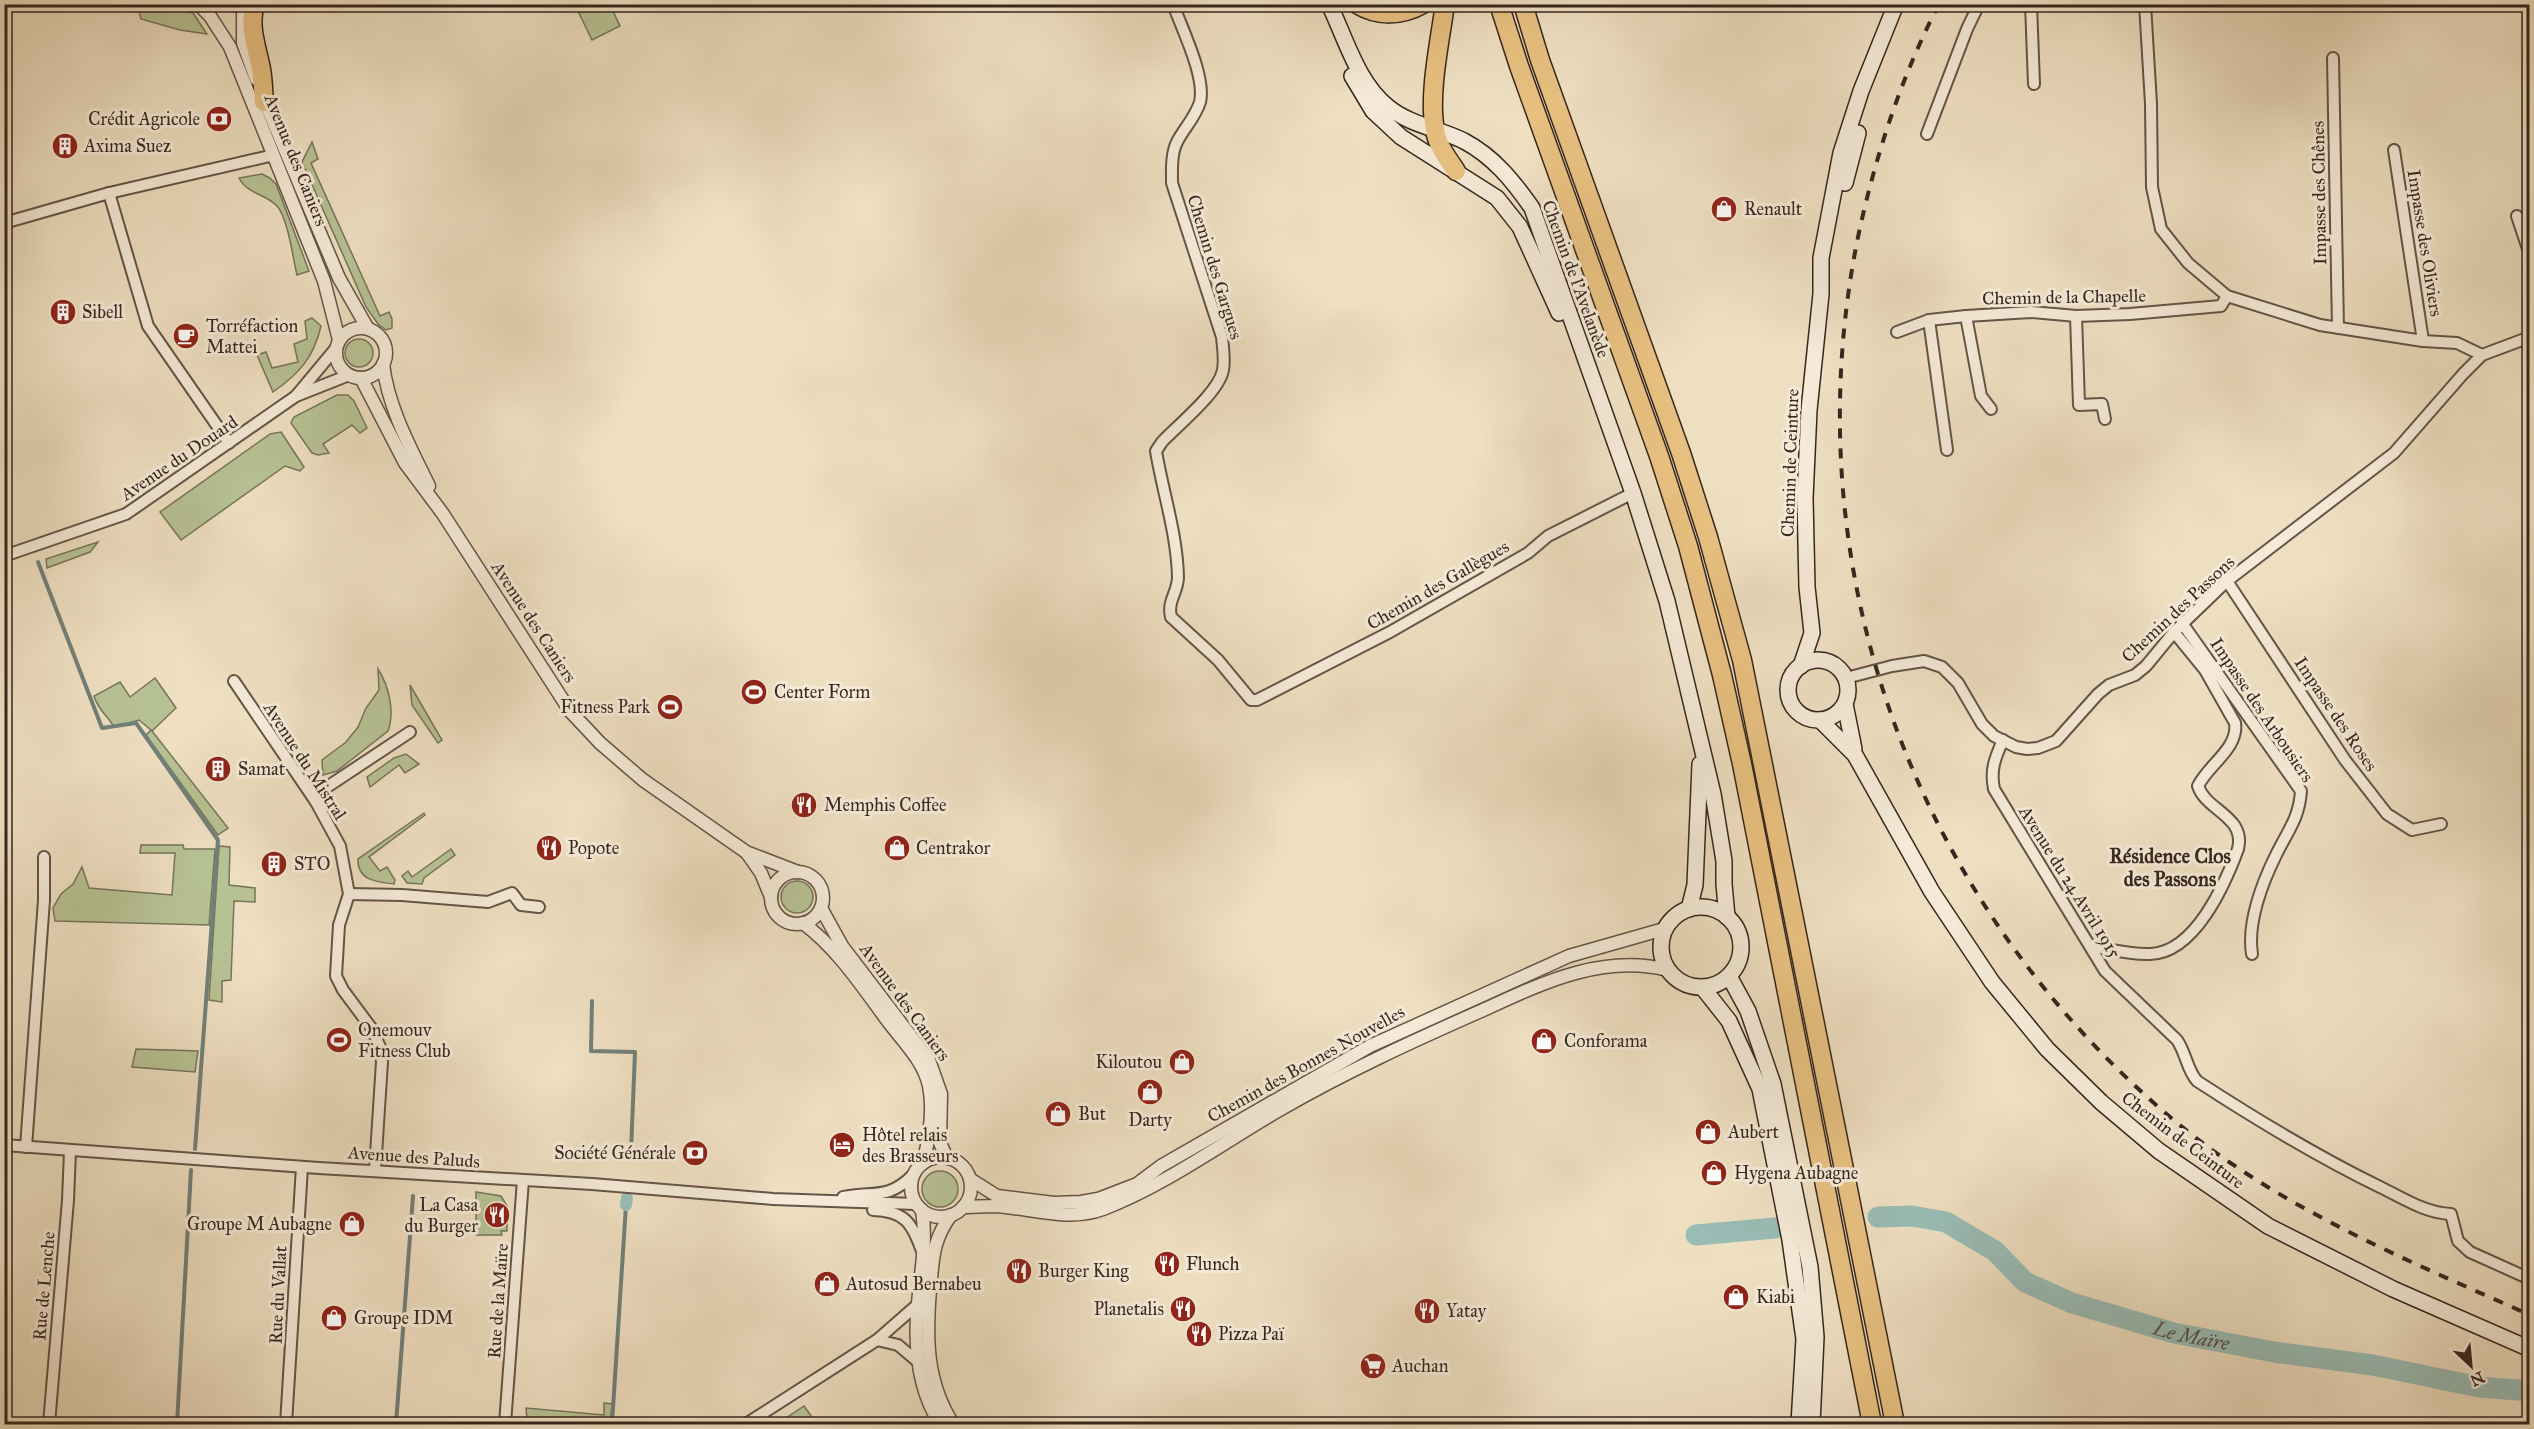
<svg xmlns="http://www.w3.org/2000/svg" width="2534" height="1429" font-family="'IM FELL Great Primer',serif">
	<rect width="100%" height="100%" fill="#eedfc1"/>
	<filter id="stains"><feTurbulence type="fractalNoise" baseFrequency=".00333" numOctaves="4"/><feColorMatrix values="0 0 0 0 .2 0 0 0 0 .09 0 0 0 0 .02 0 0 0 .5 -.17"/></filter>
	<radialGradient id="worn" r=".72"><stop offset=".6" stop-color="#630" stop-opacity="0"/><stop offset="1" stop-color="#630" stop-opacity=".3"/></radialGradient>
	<g fill="#b7c294" stroke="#77745a" stroke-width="1.5">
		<polygon points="137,5 166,5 193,13 207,34 180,30 141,19"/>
		<polygon points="575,5 610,5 620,26 592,40"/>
		<polygon points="312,142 318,159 311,163 380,316 389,312 392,319 392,328 386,330 378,324 366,307 302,162"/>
		<path d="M262 174 270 178 276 184 309 271 297 275C293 259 288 218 277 206 266 194 247 194 239 178Z"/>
		<path d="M312 318 321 326C314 357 299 374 273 392L257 355 266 352 272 368 298 362 294 344 307 339 305 321Z"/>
		<circle cx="359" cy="353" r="14"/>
		<polygon points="337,395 348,395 354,401 367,428 360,433 352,425 323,444 329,453 318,455 312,453 291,423 294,417"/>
		<polygon points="281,432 304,467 300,471 285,466 181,540 160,512 270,434"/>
		<polygon points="98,542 90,552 47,568 46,559"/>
		<path d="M378 669C389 686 395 712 388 731L337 771 323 775 322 760 346 742 358 727 366 708 379 690Z"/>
		<path d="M155 678 176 708 152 731 228 828 218 835 146 735 151 730 139 720 114 727C107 715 98 710 94 696L120 682 130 697Z"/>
		<polygon points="410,685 442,740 438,743 412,705"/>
		<polygon points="406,754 419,764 405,773 399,765 370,787 367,777 394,758"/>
		<path d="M424 813 425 815 369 857 380 871 387 867 395 880 394 884C378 882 357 881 358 859Z"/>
		<polygon points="141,845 183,845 184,849 215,849 209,925 55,921 53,908 61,894 73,884 82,867 89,888 172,895 175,853 140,853"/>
		<polygon points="219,846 230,847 229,885 255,888 255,902 234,901 231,980 222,981 222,1002 209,1000"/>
		<polygon points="451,849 455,855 424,878 422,884 407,883 402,876 408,871 412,877"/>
		<circle cx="797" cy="897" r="16"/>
		<polygon points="136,1049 198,1051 195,1072 132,1067"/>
		<circle cx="940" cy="1189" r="18"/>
		<polygon points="476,1192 501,1196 507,1206 507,1231 501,1231 502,1235 476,1235"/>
		<polygon points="604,1403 612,1404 610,1424 527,1418 526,1408 604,1415"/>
		<polygon points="804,1406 817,1424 777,1424"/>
	</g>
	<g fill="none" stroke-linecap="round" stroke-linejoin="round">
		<g stroke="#728079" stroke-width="4">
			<polyline points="38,562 102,728 136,723 218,840 195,1149"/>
			<polyline points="592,1001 591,1051 635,1052 631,1151"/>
			<polyline points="177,1424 191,1170"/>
			<polyline points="396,1424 413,1196"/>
			<polyline points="612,1424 626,1205"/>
		</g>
		<polyline stroke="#99bcb5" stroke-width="12" points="626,1205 627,1198"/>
		<g stroke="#99bcb5" stroke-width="21">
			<path id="s1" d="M1878 1217 1912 1216 1946 1222 1995 1251 2025 1282 2072 1303 2174 1333 2274 1352 2373 1365 2479 1387 2530 1391"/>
			<polyline points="1696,1235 1775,1228"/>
		</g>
		<defs>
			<g id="minor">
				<path d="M1173 4C1182 29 1206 77 1200 102 1195 118 1184 128 1177 142 1171 154 1172 170 1172 183L1222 337C1223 348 1225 359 1223 370 1219 392 1179 424 1162 442L1156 451C1163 493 1177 534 1178 577 1178 592 1167 601 1171 617L1218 660 1251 700H1257L1390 632 1528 553 1548 536 1633 493"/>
				<polyline points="2031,4 2034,84"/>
				<polyline points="2145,4 2151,104 2152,187 2161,229 2188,263 2227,296 2320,325 2423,341 2457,343 2482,355"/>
				<polyline points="2333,58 2338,328"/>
				<polyline points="1927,134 1967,29 1979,4"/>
				<polyline points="2394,150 2423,341"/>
				<polyline points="109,193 148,326 229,443"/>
				<polyline points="2517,216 2530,255"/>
				<polyline points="4,223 109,193 274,155"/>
				<polyline points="1966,316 1981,396 1991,409"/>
				<polyline points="2076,316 2079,405 2102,404 2105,419"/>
				<polyline points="1929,320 1947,450"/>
				<polyline points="1897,332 1929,320 1966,316 2031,312 2076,316 2130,314 2221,306 2227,296"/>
				<polyline points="296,396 349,375"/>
				<polyline points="4,556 126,514 296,396 336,348"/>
				<polyline points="2227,581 2345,760 2387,814 2412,830 2441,824"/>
				<path d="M2182 623 2301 791C2299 819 2288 830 2276 855 2262 883 2247 923 2252 954"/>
				<polyline points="1846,678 1892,666 1924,661 1942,667 1958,683 1982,724 1994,736 2016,747 2027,749 2038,748 2056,741 2098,694 2109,685 2135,675 2146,666 2174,632 2227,581 2394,453 2463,374 2482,355 2530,337"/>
				<polyline points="234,681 316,802 340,846 349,894 339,925 336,976 343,990 372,1029 380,1047 382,1062 375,1170"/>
				<path d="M2003 740C1995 758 1990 770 1994 789L2105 971 2177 1040C2186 1053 2187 1070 2197 1081 2257 1120 2316 1156 2380 1187 2403 1198 2425 1213 2451 1214L2458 1241 2470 1252 2530 1279"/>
				<polyline points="316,802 321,791 410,732"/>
				<polyline points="349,894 402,895 488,902 512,893 521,905 539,907"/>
				<path d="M2090 946C2109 949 2131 955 2150 954 2195 953 2225 884 2238 849 2246 816 2206 811 2198 786 2208 765 2239 748 2235 723L2205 670 2174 632"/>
				<polyline points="4,1145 319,1168 592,1184 773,1199 916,1204"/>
				<polyline points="26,1147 44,900 44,857"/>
				<path d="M843 1197C874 1191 888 1200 913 1175"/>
				<path d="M873 1210C905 1211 912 1223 922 1251"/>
				<polyline points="877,1340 898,1345 917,1361"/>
				<polyline points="49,1424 68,1200 70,1151"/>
				<polyline points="286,1424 302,1167"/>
				<polyline points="505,1424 523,1180"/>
				<polyline points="746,1424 877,1340 917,1305"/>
			</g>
			<g id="tertiary">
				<polyline points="198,4 210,16 230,47 324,281 339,340"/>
				<polyline points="243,4 243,43 256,79"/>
				<polyline points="262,95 339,278 368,329"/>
				<circle cx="361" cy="353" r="25"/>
				<path d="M383 364C388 407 410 447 429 486"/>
				<polyline points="361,378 405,463 443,514 570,711 600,743 643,780 746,852 798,872"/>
				<polyline points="747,853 761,873 771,897"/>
				<circle cx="797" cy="898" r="26"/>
				<polyline points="821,908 842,946 929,1060 941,1094 940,1143 947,1158"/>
				<path d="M803 923C839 950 863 988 890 1024 904 1042 924 1062 929 1086 934 1110 929 1140 923 1163"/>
				<circle cx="941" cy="1187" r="30"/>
				<polyline points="970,1179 997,1196 1054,1203 1081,1202 1098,1199 1137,1184 1161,1166 1370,1046 1569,956 1664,929"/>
				<path d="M963 1207C973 1207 984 1206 995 1206 1031 1208 1067 1222 1103 1209 1164 1186 1224 1142 1281 1109 1345 1072 1413 1041 1481 1011 1540 984 1602 953 1668 970"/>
				<path d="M922 1210C927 1241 921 1271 918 1303 914 1344 917 1388 940 1424"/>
				<path d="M951 1215C932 1241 933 1259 930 1290 926 1338 926 1382 953 1424"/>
			</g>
			<g id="secondary">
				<path d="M1329 4C1346 39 1357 82 1388 107 1410 125 1440 129 1464 141 1494 157 1513 181 1532 208L1633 493 1667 601 1713 794 1724 861V884L1727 917"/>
				<polyline points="1352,76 1373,111 1401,137 1497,198 1520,227 1559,313"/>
				<polyline points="1845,183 1858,133"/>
				<circle cx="1818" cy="690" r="30"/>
				<polyline points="1801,666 1812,633 1807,587 1805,498 1809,410 1821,294 1821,258 1841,153 1861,91 1896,4"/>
				<polyline points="1845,704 1854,749"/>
				<polyline points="1820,720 1855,755 1932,892 1992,982 2047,1049 2101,1102 2159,1151 2268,1226 2393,1289 2530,1349"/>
				<circle cx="1701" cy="947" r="40"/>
				<polyline points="1689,909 1695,885 1700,764"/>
				<polyline points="1729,976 1748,1011 1773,1084 1810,1267 1816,1337 1812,1424"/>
				<polyline points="1703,988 1729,1021 1760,1089 1790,1240 1804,1339 1799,1424"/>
			</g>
			<g id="motorway">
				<path d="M255 4C248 26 257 48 261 69 263 80 263 91 264 102"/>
				<path d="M1357 4C1378 17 1402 16 1423 4"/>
				<path d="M1445 4C1440 41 1428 95 1435 130 1437 145 1448 159 1456 171"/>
				<polyline points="1499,4 1519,66 1659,456 1688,546 1722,675 1742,764 1872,1424"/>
				<polyline points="1523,4 1540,60 1681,453 1708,537 1742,660 1895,1424"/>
			</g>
		</defs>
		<use href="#minor" stroke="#655448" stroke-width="14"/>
		<use href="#tertiary" stroke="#655448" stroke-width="15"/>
		<use href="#secondary" stroke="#37261f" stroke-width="18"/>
		<use href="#motorway" stroke="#37261f" stroke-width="21"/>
		<use href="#minor" stroke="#f4ead7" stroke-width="10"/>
		<use href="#tertiary" stroke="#f4ead7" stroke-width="12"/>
		<use href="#secondary" stroke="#f4ead7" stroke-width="15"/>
		<use href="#motorway" stroke="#e7c080" stroke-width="18"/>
		<path stroke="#37261f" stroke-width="4" stroke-dasharray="10 10" stroke-linecap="butt" d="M1939 4C1901 77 1875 157 1858 237 1790 570 1917 906 2176 1122 2281 1209 2407 1260 2530 1315"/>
	</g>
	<defs>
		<symbol id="bank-disc" viewBox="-11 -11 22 22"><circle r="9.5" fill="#8f2418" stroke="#f4ead7"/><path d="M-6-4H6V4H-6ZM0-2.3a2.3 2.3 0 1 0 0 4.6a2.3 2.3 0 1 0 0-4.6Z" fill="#fff"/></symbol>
		<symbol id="building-disc" viewBox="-11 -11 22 22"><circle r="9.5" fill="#8f2418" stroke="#f4ead7"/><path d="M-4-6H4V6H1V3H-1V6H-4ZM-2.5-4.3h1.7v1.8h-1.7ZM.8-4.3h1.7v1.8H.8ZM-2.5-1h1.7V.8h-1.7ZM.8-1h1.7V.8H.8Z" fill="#fff"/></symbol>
		<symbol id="shop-disc" viewBox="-11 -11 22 22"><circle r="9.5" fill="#8f2418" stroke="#f4ead7"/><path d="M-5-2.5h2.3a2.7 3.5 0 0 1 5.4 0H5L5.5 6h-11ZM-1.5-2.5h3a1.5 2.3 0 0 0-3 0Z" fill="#fff"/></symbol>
		<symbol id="cafe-disc" viewBox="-11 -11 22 22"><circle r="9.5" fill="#8f2418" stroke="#f4ead7"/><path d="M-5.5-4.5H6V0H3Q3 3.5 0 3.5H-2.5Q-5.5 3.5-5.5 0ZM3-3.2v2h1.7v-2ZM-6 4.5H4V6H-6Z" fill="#fff"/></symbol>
		<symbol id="stadium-disc" viewBox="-11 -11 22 22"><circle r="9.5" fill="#8f2418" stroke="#f4ead7"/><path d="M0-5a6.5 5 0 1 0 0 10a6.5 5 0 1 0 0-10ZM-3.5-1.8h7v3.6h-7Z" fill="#fff"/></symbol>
		<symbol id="restaurant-disc" viewBox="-11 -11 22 22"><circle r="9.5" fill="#8f2418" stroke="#f4ead7"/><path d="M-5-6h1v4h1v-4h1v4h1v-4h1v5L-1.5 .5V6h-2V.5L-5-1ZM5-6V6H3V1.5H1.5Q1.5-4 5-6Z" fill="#fff"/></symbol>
		<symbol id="hotel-disc" viewBox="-11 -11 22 22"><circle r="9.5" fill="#8f2418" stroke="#f4ead7"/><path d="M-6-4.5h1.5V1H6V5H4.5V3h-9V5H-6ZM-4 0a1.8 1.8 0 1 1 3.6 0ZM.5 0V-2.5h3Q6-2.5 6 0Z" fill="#fff"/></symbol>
		<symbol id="supermarket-disc" viewBox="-11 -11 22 22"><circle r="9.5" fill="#8f2418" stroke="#f4ead7"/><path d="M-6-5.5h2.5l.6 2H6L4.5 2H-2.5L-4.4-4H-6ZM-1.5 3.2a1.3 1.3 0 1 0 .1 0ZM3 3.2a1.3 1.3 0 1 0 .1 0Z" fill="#fff"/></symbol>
	</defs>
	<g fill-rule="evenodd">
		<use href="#bank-disc" x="204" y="104" width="30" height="30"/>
		<use href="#building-disc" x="50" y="131" width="30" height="30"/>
		<use href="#shop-disc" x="1709" y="194" width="30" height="30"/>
		<use href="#building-disc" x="48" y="297" width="30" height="30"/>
		<use href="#cafe-disc" x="171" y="321" width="30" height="30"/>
		<use href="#stadium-disc" x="739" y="677" width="30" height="30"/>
		<use href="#stadium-disc" x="655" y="692" width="30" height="30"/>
		<use href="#building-disc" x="203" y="754" width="30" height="30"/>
		<use href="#restaurant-disc" x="789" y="790" width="30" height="30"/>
		<use href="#restaurant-disc" x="534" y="833" width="30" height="30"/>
		<use href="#shop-disc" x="882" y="833" width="30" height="30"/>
		<use href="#building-disc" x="259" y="849" width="30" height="30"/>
		<use href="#stadium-disc" x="324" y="1025" width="30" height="30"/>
		<use href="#shop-disc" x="1529" y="1026" width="30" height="30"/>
		<use href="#shop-disc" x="1167" y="1047" width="30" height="30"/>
		<use href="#shop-disc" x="1135" y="1077" width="30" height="30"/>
		<use href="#shop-disc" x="1043" y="1099" width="30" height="30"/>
		<use href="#shop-disc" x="1693" y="1117" width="30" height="30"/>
		<use href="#hotel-disc" x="827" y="1130" width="30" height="30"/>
		<use href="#bank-disc" x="680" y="1138" width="30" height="30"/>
		<use href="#shop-disc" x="1699" y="1158" width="30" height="30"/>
		<use href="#restaurant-disc" x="482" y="1200" width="30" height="30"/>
		<use href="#shop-disc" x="337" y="1209" width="30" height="30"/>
		<use href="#restaurant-disc" x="1152" y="1249" width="30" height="30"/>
		<use href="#restaurant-disc" x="1004" y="1256" width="30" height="30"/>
		<use href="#shop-disc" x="812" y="1269" width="30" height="30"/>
		<use href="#shop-disc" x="1721" y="1282" width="30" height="30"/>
		<use href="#restaurant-disc" x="1168" y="1294" width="30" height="30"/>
		<use href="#restaurant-disc" x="1412" y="1296" width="30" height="30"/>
		<use href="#shop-disc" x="319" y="1303" width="30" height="30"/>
		<use href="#restaurant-disc" x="1184" y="1319" width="30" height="30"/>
		<use href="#supermarket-disc" x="1358" y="1351" width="30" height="30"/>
	</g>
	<g text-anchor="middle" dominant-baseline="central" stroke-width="6" stroke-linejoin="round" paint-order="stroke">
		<g font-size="18" fill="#37261f" stroke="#f4ead7" text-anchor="start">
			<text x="200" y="119" text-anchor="end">Crédit Agricole</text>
			<text x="84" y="146">Axima Suez</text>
			<text x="1744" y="209">Renault</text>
			<text x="82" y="312">Sibell</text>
			<text x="206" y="326">Torréfaction<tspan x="206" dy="21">Mattei</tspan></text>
			<text x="774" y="692">Center Form</text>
			<text x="650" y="707" text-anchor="end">Fitness Park</text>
			<text x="238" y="769">Samat</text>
			<text x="824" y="805">Memphis Coffee</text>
			<text x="568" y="848">Popote</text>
			<text x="916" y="848">Centrakor</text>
			<text x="294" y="864">STO</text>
			<text x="358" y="1030">Onemouv<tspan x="358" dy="21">Fitness Club</tspan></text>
			<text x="1564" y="1041">Conforama</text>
			<text x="1162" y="1062" text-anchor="end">Kiloutou</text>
			<text x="1078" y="1114">But</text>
			<text x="1150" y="1120" text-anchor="middle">Darty</text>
			<text x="1728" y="1132">Aubert</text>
			<text x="862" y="1135">Hôtel relais<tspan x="862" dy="21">des Brasseurs</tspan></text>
			<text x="676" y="1153" text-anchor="end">Société Générale</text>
			<text x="1734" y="1173">Hygena Aubagne</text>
			<text x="478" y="1205" text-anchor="end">La Casa<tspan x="478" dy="21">du Burger</tspan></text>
			<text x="332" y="1224" text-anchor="end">Groupe M Aubagne</text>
			<text x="1186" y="1264">Flunch</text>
			<text x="1038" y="1271">Burger King</text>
			<text x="846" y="1284">Autosud Bernabeu</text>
			<text x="1756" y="1297">Kiabi</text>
			<text x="1164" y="1309" text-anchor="end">Planetalis</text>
			<text x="1446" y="1311">Yatay</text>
			<text x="354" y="1318">Groupe IDM</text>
			<text x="1218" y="1334">Pizza Paï</text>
			<text x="1392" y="1366">Auchan</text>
		</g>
		<g font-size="18" fill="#37261f" stroke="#f4ead7">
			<text transform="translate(296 160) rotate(68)">Avenue des Caniers</text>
			<text transform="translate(2319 193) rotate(-91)">Impasse des Chênes</text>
			<text transform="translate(2425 243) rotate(81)">Impasse des Oliviers</text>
			<text transform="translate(1215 267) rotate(73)">Chemin des Gargues</text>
			<text transform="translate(1576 279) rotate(70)">Chemin de l'Avelanède</text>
			<text transform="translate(2064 297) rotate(-1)">Chemin de la Chapelle</text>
			<text transform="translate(179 458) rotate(-34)">Avenue du Douard</text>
			<text transform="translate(1790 463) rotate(-88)">Chemin de Ceinture</text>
			<text transform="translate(1438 585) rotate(-30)">Chemin des Gallègues</text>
			<text transform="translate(2178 609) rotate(-43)">Chemin des Passons</text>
			<text transform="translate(534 622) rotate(57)">Avenue des Caniers</text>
			<text transform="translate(2262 710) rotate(56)">Impasse des Arbousiers</text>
			<text transform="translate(2336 714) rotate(56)">Impasse des Roses</text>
			<text transform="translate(305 761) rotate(57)">Avenue du Mistral</text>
			<text transform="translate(2070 882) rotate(58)">Avenue du 24 Avril 1915</text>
			<text transform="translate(905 1002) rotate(54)">Avenue des Caniers</text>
			<text transform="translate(1306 1064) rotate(-29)">Chemin des Bonnes Nouvelles</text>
			<text transform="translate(2183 1140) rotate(37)">Chemin de Ceinture</text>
			<text transform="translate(414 1157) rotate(4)">Avenue des Paluds</text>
			<text transform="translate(44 1286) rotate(-85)">Rue de Lenche</text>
			<text transform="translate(278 1295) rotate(-87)">Rue du Vallat</text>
			<text transform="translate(498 1301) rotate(-86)">Rue de la Maïre</text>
		</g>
		<g font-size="20" font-weight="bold" fill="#37261f" stroke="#f4ead7">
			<text x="2170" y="856">Résidence Clos<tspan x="2170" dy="23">des Passons</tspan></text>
		</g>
		<g font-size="20" font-style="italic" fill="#504c44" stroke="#f4ead7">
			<text stroke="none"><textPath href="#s1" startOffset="344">Le Maïre</textPath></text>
		</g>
	</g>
	<rect width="2534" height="1429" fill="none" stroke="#eedfc1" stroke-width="24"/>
	<rect x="6" y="6" width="2522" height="1417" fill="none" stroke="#37261f" stroke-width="3"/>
	<rect x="12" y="12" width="2510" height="1405" fill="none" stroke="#37261f" stroke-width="1.5"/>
	<g transform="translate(2471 1366) rotate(154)" stroke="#f4ead7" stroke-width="4.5" paint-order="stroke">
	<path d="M0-4.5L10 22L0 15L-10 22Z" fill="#37261f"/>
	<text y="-9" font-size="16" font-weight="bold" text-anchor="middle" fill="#37261f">N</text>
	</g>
	<rect width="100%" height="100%" filter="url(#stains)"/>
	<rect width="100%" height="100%" fill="url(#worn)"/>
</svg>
